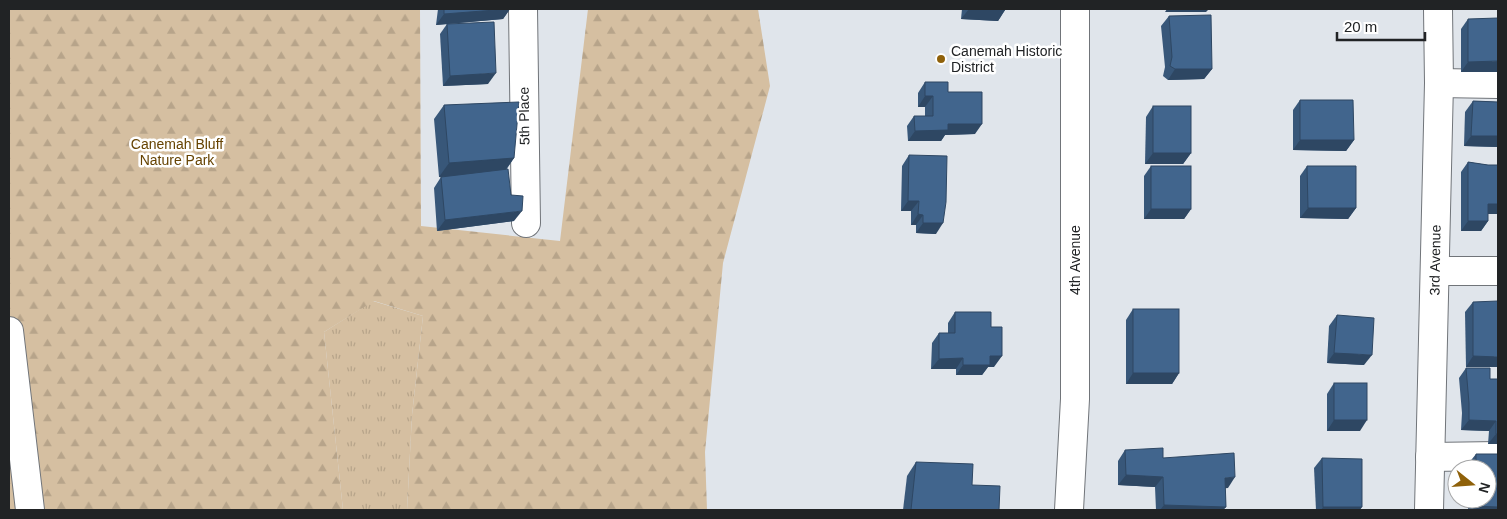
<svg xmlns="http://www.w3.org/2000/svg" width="1507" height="519" font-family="Helvetica,sans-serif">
	<defs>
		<pattern id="grass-tufts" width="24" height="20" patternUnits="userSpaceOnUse" patternTransform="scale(1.25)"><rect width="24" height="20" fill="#d5bfa1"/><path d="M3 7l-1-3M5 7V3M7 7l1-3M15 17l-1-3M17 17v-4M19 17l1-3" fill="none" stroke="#b7a48a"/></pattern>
		<pattern id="forest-firs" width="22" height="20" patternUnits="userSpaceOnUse" patternTransform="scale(1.25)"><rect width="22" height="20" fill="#d5bfa1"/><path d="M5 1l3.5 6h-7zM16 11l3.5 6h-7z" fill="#b7a48a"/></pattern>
	</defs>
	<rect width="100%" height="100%" fill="#e0e5eb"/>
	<polygon fill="url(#grass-tufts)" points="373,301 423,316 412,415 407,510 343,510 324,332"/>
	<polygon fill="url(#forest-firs)" points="9,9 420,9 421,226 560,241 588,9 758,9 770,86 723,263 705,452 707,510 407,510 412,415 423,316 374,301 324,332 343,510 9,510"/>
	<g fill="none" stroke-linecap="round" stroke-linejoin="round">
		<defs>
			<g id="minor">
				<polyline points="523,9 526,223"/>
				<polyline points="1439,83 1498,84"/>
				<polyline points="1435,271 1498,271"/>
				<polyline points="1430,457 1498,456"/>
				<polyline points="1069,510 1075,399 1075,9"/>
				<polyline points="1429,510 1439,83 1438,9"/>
			</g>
			<polyline id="major" points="9,331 30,510"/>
		</defs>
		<use href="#minor" stroke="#707479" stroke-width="30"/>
		<use href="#major" stroke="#707479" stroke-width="30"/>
		<use href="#minor" stroke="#fff" stroke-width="28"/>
		<use href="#major" stroke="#fff" stroke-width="28"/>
	</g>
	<g fill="#385779">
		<polygon points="438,9 510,9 503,19 436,25"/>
		<polygon points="962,9 1005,9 1005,10 998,21 961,19"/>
		<polygon points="1169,16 1212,69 1204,79 1168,80 1163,76 1165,67 1161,26"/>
		<polygon points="1468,19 1498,72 1461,72 1461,29"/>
		<polygon points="447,24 488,84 443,86 440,34"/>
		<polygon points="925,82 948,92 975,134 945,135 941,141 908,141 907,126 914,116 925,116 925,107 918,107 918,93"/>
		<polygon points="1300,100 1354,140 1346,151 1293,150 1293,110"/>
		<polygon points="1473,101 1498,102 1498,147 1464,146 1465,112"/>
		<polygon points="444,105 514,158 506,170 511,195 514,221 437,231 434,188 441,177 439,177 434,119"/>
		<polygon points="1153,106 1191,153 1183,164 1145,164 1146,117"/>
		<polygon points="909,155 936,234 916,233 916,225 911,225 911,211 901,211 902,166"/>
		<polygon points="1468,162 1488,165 1498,165 1498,214 1488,214 1488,221 1481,231 1461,231 1461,172"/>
		<polygon points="1151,166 1191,209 1184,219 1144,219 1144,176"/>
		<polygon points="1307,166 1356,208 1348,219 1300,218 1300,176"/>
		<polygon points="1473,302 1498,367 1466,367 1465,312"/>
		<polygon points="1133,309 1179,373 1172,384 1126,384 1126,320"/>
		<polygon points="955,312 991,327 994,367 988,367 982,375 956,375 956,369 931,369 932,343 939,333 948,333 948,323"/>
		<polygon points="1337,315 1364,365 1327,363 1329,326"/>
		<polygon points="1466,368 1490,379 1498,379 1498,444 1488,444 1489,431 1461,430 1462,413 1459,378"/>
		<polygon points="1334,383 1360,431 1327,431 1327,394"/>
		<polygon points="1125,450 1163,458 1228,488 1225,488 1226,507 1223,510 1156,510 1155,487 1118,485 1118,461"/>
		<polygon points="1476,454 1498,454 1498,510 1468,510 1468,499 1487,499 1487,469 1468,469 1468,464"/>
		<polygon points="1322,458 1360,510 1316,510 1314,468"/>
		<polygon points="916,462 972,485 999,510 903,510 907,476"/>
	</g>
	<g fill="#2e4763">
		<polygon points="510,9 503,19 436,25 444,14"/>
		<polygon points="969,9 1005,10 998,21 961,19"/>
		<polygon points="1167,9 1209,9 1206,12 1165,12"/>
		<polygon points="1498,61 1498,72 1461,72 1468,62"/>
		<polygon points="1175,69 1212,69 1204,79 1168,80"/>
		<polygon points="496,73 488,84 443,86 450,76"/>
		<polygon points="925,96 933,96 925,107 918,107"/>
		<polygon points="948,124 982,124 975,134 945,135 941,141 908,141 915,131"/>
		<polygon points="1471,136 1498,136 1498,147 1464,146"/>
		<polygon points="1300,140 1354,140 1346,151 1293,150"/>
		<polygon points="1153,153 1191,153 1183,164 1145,164"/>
		<polygon points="514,158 504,172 439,177 449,163"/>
		<polygon points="908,201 919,201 911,211 901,211"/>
		<polygon points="1488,204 1498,204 1498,214 1481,214"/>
		<polygon points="1308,208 1356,208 1348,219 1300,218"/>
		<polygon points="1151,209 1191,209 1184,219 1144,219"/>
		<polygon points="522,211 514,221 437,231 445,220"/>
		<polygon points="918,214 923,215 916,225 911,225"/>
		<polygon points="1468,221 1488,221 1481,231 1461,231"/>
		<polygon points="923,223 943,223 936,234 916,233"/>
		<polygon points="1334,353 1372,355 1364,365 1327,363"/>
		<polygon points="990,356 1002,356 994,367 988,367 982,375 956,375 963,365"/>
		<polygon points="1473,356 1498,357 1498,367 1466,367"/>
		<polygon points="963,358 956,369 931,369 939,359"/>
		<polygon points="1133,373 1179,373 1172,384 1126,384"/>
		<polygon points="1334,420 1367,420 1360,431 1327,431"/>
		<polygon points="1469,420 1496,421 1489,431 1461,430"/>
		<polygon points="1496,434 1498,434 1498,444 1488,444"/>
		<polygon points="1126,475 1163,477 1155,487 1118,485"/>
		<polygon points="1235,477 1228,488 1218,489 1225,478"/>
		<polygon points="1164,505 1226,507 1223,510 1160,510"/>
		<polygon points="1475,506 1498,507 1498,510 1472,510"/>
		<polygon points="1323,507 1362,507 1360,510 1321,510"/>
	</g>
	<g fill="#41658d" stroke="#2e4763">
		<polygon points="444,9 508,9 444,14"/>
		<polygon points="969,9 1005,9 1005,10"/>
		<polygon points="1211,15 1212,69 1175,69 1170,66 1172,57 1169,16"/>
		<polygon points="1498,18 1498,61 1468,62 1468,19"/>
		<polygon points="494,22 496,73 450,76 447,24"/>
		<polygon points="925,82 948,82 948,92 982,92 982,124 948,124 948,130 915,131 914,116 933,116 933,96 925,96"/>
		<polygon points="1300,100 1353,100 1354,140 1300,140"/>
		<polygon points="1473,101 1498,102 1498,136 1471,136"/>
		<polygon points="519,102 514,158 449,163 444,105"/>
		<rect x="1153" y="106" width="38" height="47"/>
		<polygon points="909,155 947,156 946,202 943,223 923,223 923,215 918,214 919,201 908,201"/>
		<polygon points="1468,162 1488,165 1498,165 1498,204 1488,204 1488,221 1468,221"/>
		<rect x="1151" y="166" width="40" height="43"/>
		<polygon points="1307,166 1356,166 1356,208 1308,208"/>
		<polygon points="508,169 511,195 523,196 522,211 445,220 441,177"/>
		<polygon points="1498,301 1498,357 1473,356 1473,302"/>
		<rect x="1133" y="309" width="46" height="64"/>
		<polygon points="955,312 991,312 991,327 1002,327 1002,356 990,356 990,365 963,365 963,358 939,359 939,333 955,333"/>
		<polygon points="1337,315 1374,318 1372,355 1334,353"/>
		<polygon points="1466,368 1490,368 1490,379 1498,379 1498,434 1496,434 1496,421 1469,420 1469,403"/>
		<rect x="1334" y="383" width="33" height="37"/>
		<polygon points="1163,448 1163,458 1234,453 1235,477 1225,478 1226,507 1164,505 1163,477 1126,475 1125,450"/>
		<polygon points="1476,454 1498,454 1498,507 1475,506 1475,499 1487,499 1487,469 1476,469"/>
		<polygon points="1322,458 1362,459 1362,507 1323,507"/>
		<polygon points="916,462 973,464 972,485 1000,486 999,510 911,510"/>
	</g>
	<circle fill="#8f610a" stroke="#fff" stroke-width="2" cx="941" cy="59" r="5"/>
	<g text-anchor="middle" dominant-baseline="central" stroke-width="5" stroke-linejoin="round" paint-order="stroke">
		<g font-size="14" fill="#212325" stroke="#fff" text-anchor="start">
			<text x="951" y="51">Canemah Historic<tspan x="951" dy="16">District</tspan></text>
		</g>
		<g font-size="14" fill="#212325" stroke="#fff">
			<text transform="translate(524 116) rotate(-91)">5th Place</text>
			<text transform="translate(1075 260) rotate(-90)">4th Avenue</text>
			<text transform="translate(1435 260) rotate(-89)">3rd Avenue</text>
		</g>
		<g font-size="14" fill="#664302" stroke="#fff">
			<text x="177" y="144">Canemah Bluff<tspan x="177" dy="16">Nature Park</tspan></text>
		</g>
	</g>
	<rect width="1507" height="519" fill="none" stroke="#212325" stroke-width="20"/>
	<g transform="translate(1472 484) rotate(107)"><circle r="24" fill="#ffffff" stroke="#a6a7a8"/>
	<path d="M0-4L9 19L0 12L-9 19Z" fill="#8f610a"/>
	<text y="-8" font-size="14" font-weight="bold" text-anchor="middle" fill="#212325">N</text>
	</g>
	<path d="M1337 32v8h88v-8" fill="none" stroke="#212325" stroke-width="2.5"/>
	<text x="1344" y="32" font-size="15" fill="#212325" stroke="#ffffff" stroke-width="4" paint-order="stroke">20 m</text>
</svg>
